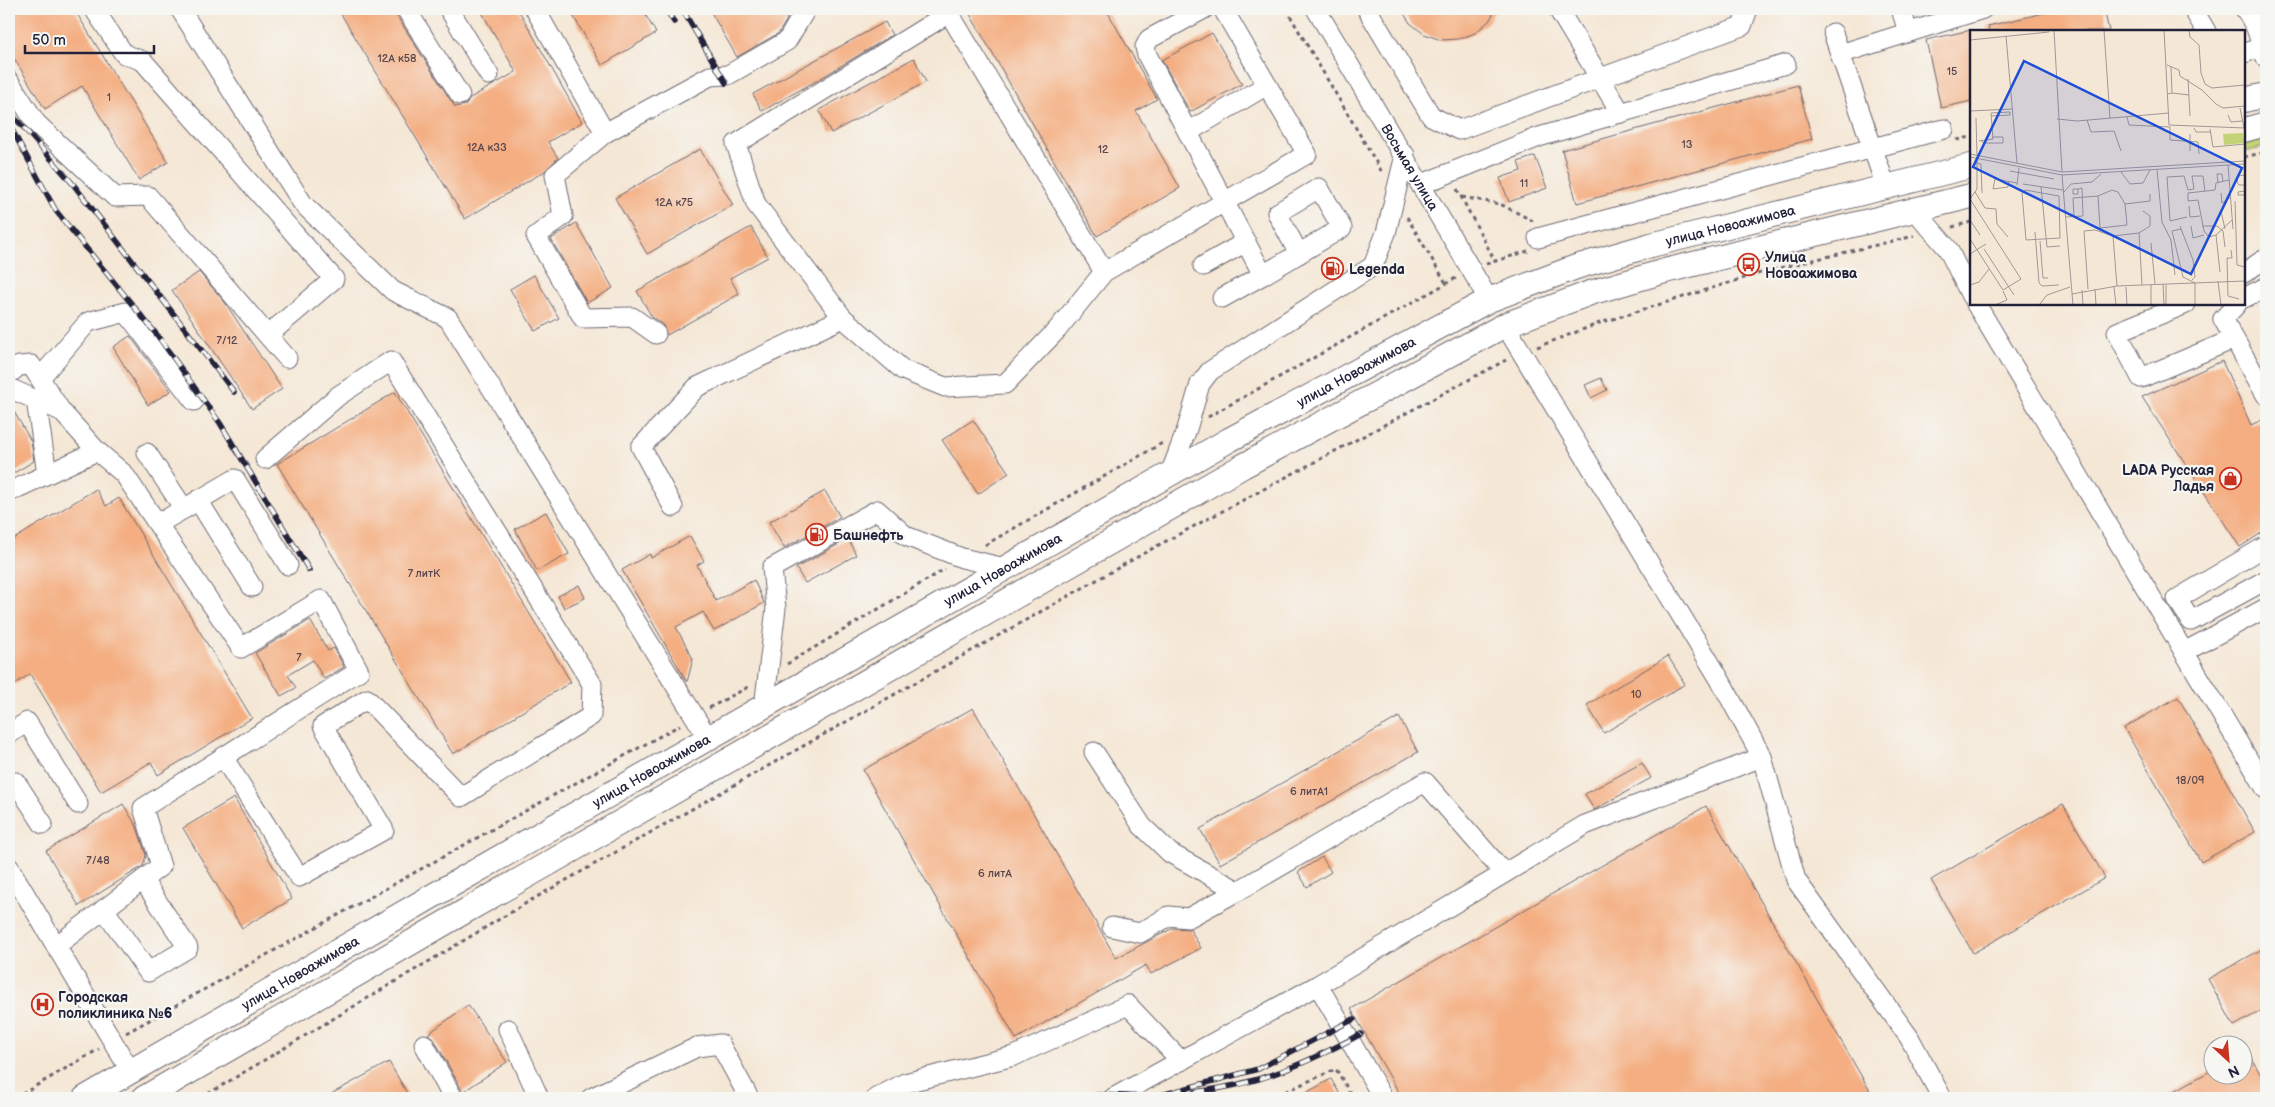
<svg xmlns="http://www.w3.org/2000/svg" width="2275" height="1107" font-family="'Balsamiq Sans',sans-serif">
	<rect width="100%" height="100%" fill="#f6f6f2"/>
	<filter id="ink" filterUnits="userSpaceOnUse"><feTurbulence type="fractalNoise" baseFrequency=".02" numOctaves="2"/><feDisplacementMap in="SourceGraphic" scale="10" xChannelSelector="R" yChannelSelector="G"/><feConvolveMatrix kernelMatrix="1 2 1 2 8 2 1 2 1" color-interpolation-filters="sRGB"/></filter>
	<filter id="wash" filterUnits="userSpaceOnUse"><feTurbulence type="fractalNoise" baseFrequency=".0096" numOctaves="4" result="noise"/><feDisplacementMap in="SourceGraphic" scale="20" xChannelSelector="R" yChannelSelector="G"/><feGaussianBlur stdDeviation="1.12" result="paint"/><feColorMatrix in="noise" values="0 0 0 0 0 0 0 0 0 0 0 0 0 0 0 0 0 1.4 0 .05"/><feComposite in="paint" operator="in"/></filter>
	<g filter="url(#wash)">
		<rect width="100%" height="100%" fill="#f5e7d5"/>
		<polygon fill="#c3d375" stroke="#727a58" points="2266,139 2266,147 2244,152 2244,144"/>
		<g id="blocks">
			<g fill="#f4ae81">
				<polygon points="9,9 74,9 168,162 139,180 82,86 45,109 9,50"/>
				<polygon points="338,9 395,9 396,15 455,107 466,105 470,98 516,72 480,9 518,9 582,122 548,142 558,158 545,171 465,219"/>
				<polygon points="569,9 642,9 656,33 602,65"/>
				<polygon points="709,9 781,9 787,19 779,33 737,57"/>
				<polygon points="967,9 1106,9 1157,99 1136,111 1180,188 1097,236"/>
				<polygon points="1401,9 1496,9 1489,21 1475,33 1459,39 1441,40 1424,34 1410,23"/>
				<polygon points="2061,9 2104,9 2109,31 1989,31 1988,26"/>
				<polygon points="885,22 892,35 816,81 762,111 753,94"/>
				<polygon points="1971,30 1971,101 1941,108 1926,40"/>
				<polygon points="1212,33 1242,84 1190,112 1162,60"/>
				<polygon points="914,58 926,82 831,133 819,110"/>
				<polygon points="1798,85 1812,139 1577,203 1562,150"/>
				<polygon points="700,149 733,205 647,254 615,198"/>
				<polygon points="1535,156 1547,188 1509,202 1500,178 1521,171 1518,162"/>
				<polygon points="576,223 613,288 587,303 551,239"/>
				<polygon points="751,227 768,257 730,278 739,294 667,335 663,325 652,317 637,291"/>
				<polygon points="199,272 224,301 282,389 252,409 172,290"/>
				<polygon points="534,275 559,318 535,331 510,289"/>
				<polygon points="130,336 171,391 148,405 113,347"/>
				<polygon points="2222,361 2251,425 2266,418 2266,530 2240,547 2142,397"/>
				<polygon points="1601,378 1607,390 1591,398 1585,385"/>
				<polygon points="395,392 571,682 453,754 277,464"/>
				<polygon points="9,403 31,441 34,461 9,476"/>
				<polygon points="973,420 1009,473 978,494 942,440"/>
				<polygon points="96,489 106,506 119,498 252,718 158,775 151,762 101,792 30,674 9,688 9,542"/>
				<polygon points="825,491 840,517 784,548 769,522"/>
				<polygon points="546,512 569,554 537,571 515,529"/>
				<polygon points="690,536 704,561 697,565 716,601 754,580 764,603 714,631 703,612 676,627 693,659 687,682 622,570 650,554 651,558"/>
				<polygon points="848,539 856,555 805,583 796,568"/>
				<polygon points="579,585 585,598 564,608 558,596"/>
				<polygon points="310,620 328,651 334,648 344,667 324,679 313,660 288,675 296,688 281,696 255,653"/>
				<polygon points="1668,656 1685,684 1604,733 1587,705"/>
				<polygon points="2178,697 2255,832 2201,862 2124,728"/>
				<polygon points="973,708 1116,958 1173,928 1190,929 1201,948 1151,974 1146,965 1016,1039 863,770"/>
				<polygon points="1399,717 1418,752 1220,864 1200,829"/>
				<polygon points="1642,763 1651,778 1594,810 1585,794"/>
				<polygon points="234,798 292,899 242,928 183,828"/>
				<polygon points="123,804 137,827 146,855 143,866 79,906 46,851"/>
				<polygon points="2063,804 2105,878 1973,953 1931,880"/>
				<polygon points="1706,806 1874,1098 1402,1098 1351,1009"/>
				<polygon points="1322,857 1331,872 1307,887 1298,872"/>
				<polygon points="2266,947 2266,1008 2234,1026 2208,979"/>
				<polygon points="468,1005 507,1062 463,1092 434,1039 428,1034"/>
				<polygon points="2242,1042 2266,1084 2266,1098 2162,1098 2212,1070 2212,1074 2242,1074"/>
				<polygon points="389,1062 410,1098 324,1098"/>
				<polygon points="1331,1079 1342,1098 1297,1098"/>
			</g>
		</g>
	</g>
	<g filter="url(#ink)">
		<use href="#blocks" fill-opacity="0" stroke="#6c6771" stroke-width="1"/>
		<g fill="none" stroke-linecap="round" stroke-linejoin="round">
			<defs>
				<g id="minor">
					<polyline points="94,9 124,54 143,61 334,279 268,335"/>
					<polyline points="180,9 303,204 393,291 448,318 708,738"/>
					<polyline points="406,9 460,95"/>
					<polyline points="449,9 489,75"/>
					<polyline points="535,9 605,133 555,175 563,216 536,236 583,318 632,317 656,334"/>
					<polyline points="1204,9 1149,39 1145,47 1147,55 1263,275 1342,228 1319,188 1277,213 1299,254"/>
					<path id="s1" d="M1316 9 1489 300"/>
					<polyline points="1367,9 1431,116 1459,130 1742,26 1748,9"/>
					<polyline points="1558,9 1621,113"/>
					<polyline points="1901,9 1908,32"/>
					<polyline points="2193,9 2206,31"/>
					<polyline points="2245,9 2256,28 2266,58"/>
					<polyline points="1833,33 1886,187"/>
					<polyline points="2244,53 2263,47"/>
					<polyline points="1840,54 1983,9"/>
					<polyline points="9,81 36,123 115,197 148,196 287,358"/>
					<polyline points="1188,132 1267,85"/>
					<polyline points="605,133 710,76 728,75 787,41 806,9"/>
					<polyline points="1422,184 1539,137 1786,64"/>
					<polyline points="1914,209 1948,249 1971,296"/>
					<polyline points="1538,238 1944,129"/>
					<polyline points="1203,266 1246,242"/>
					<polyline points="1104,272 1057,330 1005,384 945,387 903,370 843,318 756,204 736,144 949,13 1104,272 1307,154 1223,9"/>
					<polyline points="2244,273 2266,258"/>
					<polyline points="1222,298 1263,275"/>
					<polyline points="2244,298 2266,287"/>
					<polyline points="1976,304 2266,789"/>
					<polyline points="2186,304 2117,332 2141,378 2234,339"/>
					<polyline points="2237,304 2223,319 2266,395"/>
					<polyline points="1505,325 1719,678 1762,757 1796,880 1909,1037 1942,1098"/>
					<polyline points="9,374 19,366 31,365 61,411"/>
					<polyline points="40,378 88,322 126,312 194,401"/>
					<polyline points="9,388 61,411 97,451 124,474 241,648 321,600 359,671 143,808 161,866 56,946"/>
					<polyline points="36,400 47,474"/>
					<polyline points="147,453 184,509"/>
					<polyline points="1170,474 1187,429 1200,384 1210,371 1373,266 1386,233 1405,155"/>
					<polyline points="9,492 97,451"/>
					<polyline points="198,500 252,587"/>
					<polyline points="673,507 641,447 697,387 843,318"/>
					<polyline points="158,524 235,479 288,565"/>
					<polyline points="2266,546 2177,599 2191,621 2266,580"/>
					<polyline points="2184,652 2266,608"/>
					<polyline points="764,707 776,608 772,568 877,510 906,536 962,558 1005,568"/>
					<polyline points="9,734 27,722 78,804"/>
					<polyline points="1094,752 1142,826 1170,853 1238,891 1425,782 1504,873"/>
					<polyline points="223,757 299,877 384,830 323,726 367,699 461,797 591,716 592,684 391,361 338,396 265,459"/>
					<polyline points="16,782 43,824"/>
					<polyline points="9,867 131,1072"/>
					<polyline points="104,909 148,972 188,948 143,880"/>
					<polyline points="1112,927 1140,933 1169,916 1188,918 1238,891"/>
					<polyline points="1318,985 1383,1098"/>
					<polyline points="508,1029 539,1098"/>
					<polyline points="424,1044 453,1098"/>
					<polyline points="591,1098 697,1047 720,1044 749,1098"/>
					<polyline points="876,1098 905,1083 1014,1056 1128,1005 1181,1061"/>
					<polyline points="1113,1098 1318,985 1585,825 1762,757"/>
				</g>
				<g id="major">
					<polyline points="2244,100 2266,95"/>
					<polyline points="2244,130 2266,124"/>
					<path id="s2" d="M85 1098 448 887 1229 440 1489 300 1576 267 1651 245 1971 166"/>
					<polyline points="144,1098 462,913 1243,466 1505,325 1590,293 1665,271 1971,196"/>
				</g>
			</defs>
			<use href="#minor" stroke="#6c6771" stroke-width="21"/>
			<use href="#major" stroke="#6c6771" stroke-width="26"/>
			<g stroke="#6c6771" stroke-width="3" stroke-dasharray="4 4" stroke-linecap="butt">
				<polyline points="1286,9 1383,174"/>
				<polyline points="1957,140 1971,137"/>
				<polyline points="2244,157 2266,152"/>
				<polyline points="1457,189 1495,261"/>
				<polyline points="1462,197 1500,204 1533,221"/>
				<polyline points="1407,217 1446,283"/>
				<polyline points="1952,227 1971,222"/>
				<polyline points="1486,264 1528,251"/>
				<polyline points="1537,347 1600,323 1767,271 1914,236"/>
				<polyline points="1208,417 1456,278"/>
				<polyline points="985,545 1164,442"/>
				<polyline points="787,664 945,569"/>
				<polyline points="709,708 750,686"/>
				<polyline points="126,1033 680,725"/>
				<polyline points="15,1098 99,1049"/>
				<polyline points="201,1098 533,899 1155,547 1506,360"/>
				<polyline points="1271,1098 1336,1069 1353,1098"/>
			</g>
			<use href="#minor" stroke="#fff" stroke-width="19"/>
			<use href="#major" stroke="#fff" stroke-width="24"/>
			<defs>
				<g id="rail">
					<polyline points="666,9 674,22"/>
					<polyline points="682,9 726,83"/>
					<polyline points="1697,9 1698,10"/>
					<polyline points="9,111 73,184 234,392"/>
					<polyline points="9,124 56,211 157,335 220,423 309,570"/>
					<path d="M1195 1092C1258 1085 1307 1063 1361 1034"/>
					<polyline points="1085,1098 1098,1095 1154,1097 1258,1069 1354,1019"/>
				</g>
			</defs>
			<use href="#rail" stroke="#22223b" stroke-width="5.5"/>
			<use href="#rail" stroke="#f6f6f2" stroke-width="4" stroke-dasharray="11" stroke-linecap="butt"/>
		</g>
	</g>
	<defs>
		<symbol id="bus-ring" viewBox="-11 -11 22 22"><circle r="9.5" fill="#f6f6f2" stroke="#c8321e" stroke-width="1.5"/><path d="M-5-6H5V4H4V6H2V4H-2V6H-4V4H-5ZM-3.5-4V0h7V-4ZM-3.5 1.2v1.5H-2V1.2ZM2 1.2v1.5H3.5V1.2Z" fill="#c8321e"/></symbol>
		<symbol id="fuel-ring" viewBox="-11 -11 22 22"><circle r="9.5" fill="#f6f6f2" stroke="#c8321e" stroke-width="1.5"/><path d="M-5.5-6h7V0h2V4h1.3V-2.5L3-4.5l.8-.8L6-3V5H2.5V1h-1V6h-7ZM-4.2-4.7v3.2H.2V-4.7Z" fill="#c8321e"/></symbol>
		<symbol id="shop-ring" viewBox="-11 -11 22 22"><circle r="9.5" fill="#f6f6f2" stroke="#c8321e" stroke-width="1.5"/><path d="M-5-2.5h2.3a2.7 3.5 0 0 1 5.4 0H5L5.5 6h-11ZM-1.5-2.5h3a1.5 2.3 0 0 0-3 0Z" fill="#c8321e"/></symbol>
		<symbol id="hospital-ring" viewBox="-11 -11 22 22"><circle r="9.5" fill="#f6f6f2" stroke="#c8321e" stroke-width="1.5"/><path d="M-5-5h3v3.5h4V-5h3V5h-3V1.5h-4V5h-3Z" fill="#c8321e"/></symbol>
	</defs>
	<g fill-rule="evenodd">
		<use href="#bus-ring" x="1736" y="252" width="25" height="25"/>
		<use href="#fuel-ring" x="1320" y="256" width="25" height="25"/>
		<use href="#shop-ring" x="2218" y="466" width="25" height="25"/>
		<use href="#fuel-ring" x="804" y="522" width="25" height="25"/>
		<use href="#hospital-ring" x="30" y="992" width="25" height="25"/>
	</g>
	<g text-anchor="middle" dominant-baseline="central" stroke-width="4.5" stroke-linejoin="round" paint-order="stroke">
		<g font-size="11" fill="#56454c">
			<text x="397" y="58">12А к58</text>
			<text x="1952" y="71">15</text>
			<text x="109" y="97">1</text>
			<text x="1687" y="144">13</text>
			<text x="487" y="147">12А к33</text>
			<text x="1103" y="149">12</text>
			<text x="1524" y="183">11</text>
			<text x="674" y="202">12А к75</text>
			<text x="227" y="340">7/12</text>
			<text x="424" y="573">7 литК</text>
			<text x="299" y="657">7</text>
			<text x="1636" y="694">10</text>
			<text x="2190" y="780">18/09</text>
			<text x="1309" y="791">6 литА1</text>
			<text x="98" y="860">7/48</text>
			<text x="995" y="873">6 литА</text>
		</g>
		<g font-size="14" fill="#22223b" stroke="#f6f6f2">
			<text stroke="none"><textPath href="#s1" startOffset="184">Восьмая улица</textPath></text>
			<text stroke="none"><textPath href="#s2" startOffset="1868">улица Новоажимова</textPath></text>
			<text stroke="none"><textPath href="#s2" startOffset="1464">улица Новоажимова</textPath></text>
			<text stroke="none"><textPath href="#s2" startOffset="1059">улица Новоажимова</textPath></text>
			<text stroke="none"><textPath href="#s2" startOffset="654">улица Новоажимова</textPath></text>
			<text stroke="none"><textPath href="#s2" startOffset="249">улица Новоажимова</textPath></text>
		</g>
		<g font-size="14" font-weight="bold" fill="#22223b" stroke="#f6f6f2" text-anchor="start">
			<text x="1765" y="257">Улица<tspan x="1765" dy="16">Новоажимова</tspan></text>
			<text x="1349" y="269">Legenda</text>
			<text x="2214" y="470" text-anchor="end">LADA Русская<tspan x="2214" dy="16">Ладья</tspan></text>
			<text x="833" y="535">Башнефть</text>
			<text x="58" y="997">Городская<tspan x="58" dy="16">поликлиника №6</tspan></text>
		</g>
	</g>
	<g transform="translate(1970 30)">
		<rect width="275" height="275" fill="#f5e7d5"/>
		<path d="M273 103 274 113 254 115 253 104Z" fill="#c3d375"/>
		<path fill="none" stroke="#a19897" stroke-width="1" d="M84 0 92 142M134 0 140 88M194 0 199 95 275 98M219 0 220 7 229 15 231 43 235 54 242 58 275 55M36 6 47 133M0 10 79 2M197 35 209 40 210 46 232 60 246 74 253 78 275 76M218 49 220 86M202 63 219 65M198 64 202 63 201 37M270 78 274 98M0 81 42 79M258 85 261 92 272 91M21 86 40 85V82M157 87 159 95 200 97M6 88 7 125M87 89 107 91 199 83M117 90 121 102 144 101 151 121M200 97V110L228 112 229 124M224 98 226 102H240M240 99 243 117 275 114M220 104V121M9 111 23 109 21 83 40 82M12 111 13 113H33V107H22M0 124 92 142 275 131M0 127 92 145 275 134M6 133 11 134 12 163M258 135 263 199M187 140 192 192 201 210 205 245M40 141 84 149M151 142 160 154 173 153 180 140M92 145 103 275M275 145 268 146 267 152 269 155H275M39 151 38 157 23 159 25 149 47 153M248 153 247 144H252L253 152M53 154 93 160M47 155 49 138M71 157 77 217 90 216M55 160 89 166 90 208 56 210 52 163ZM275 161 268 162V165H275M5 162 15 178 26 179 27 194 38 207M94 162 101 154 122 152 131 144M251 163 252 173 261 167M0 169 51 249 33 260 0 209M0 169 7 159V128M265 171 267 235 275 237M155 174 180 171V164M219 176 220 187 230 186M251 181 255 199M96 187 113 186 112 158 108 159H103V164H108V159M104 187 103 168 128 166 130 198 157 195 155 174 148 162 142 160 128 166M217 187 200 191 197 147 214 146 218 160 224 159 222 146H233L235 161M0 190 10 205M210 196 223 230 225 247 222 250M221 196 223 208 234 205M232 196H247L253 201 255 217M211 199 202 201 213 247 225 253M65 202 69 253 72 256 89 255M246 205 262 190M143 206 147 256M70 211 73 248H78M181 213 185 254M14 219 44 265M261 220 262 228H257L258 266 269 269M0 224 16 214M250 242 246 205 239 207 234 201 228 170 218 171V163L245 160 246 153 259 150M248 251 251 275M225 253V275M193 254 194 275M0 255 9 252 19 239M172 255 169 203 180 196V186L173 181M181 255V275M144 257 146 275M156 257 157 275M118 259 114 201 125 200 143 206 169 203M125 259 126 275M112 260 113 275M102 264 147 256 275 251M25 275 37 270 33 261M69 275 77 265 100 257M196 275V255"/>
		<path fill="#1d4ed8" fill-opacity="0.15" stroke="#1d4ed8" stroke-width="2.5" d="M54 31 272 138 221 244 3 137Z"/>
		<rect width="275" height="275" fill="none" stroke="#22223b" stroke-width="2.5"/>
	</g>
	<rect width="2275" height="1107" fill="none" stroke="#f6f6f2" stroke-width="30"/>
	<g transform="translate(2228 1060) rotate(154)"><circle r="24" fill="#f6f6f2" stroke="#a1a1a9"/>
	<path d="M0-4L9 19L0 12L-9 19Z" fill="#c8321e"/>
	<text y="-8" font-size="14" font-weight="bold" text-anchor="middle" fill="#22223b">N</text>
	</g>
	<path d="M25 45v8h129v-8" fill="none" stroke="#22223b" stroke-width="2.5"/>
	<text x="32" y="45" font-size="15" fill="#22223b" stroke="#f6f6f2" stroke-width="4" paint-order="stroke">50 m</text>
</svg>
